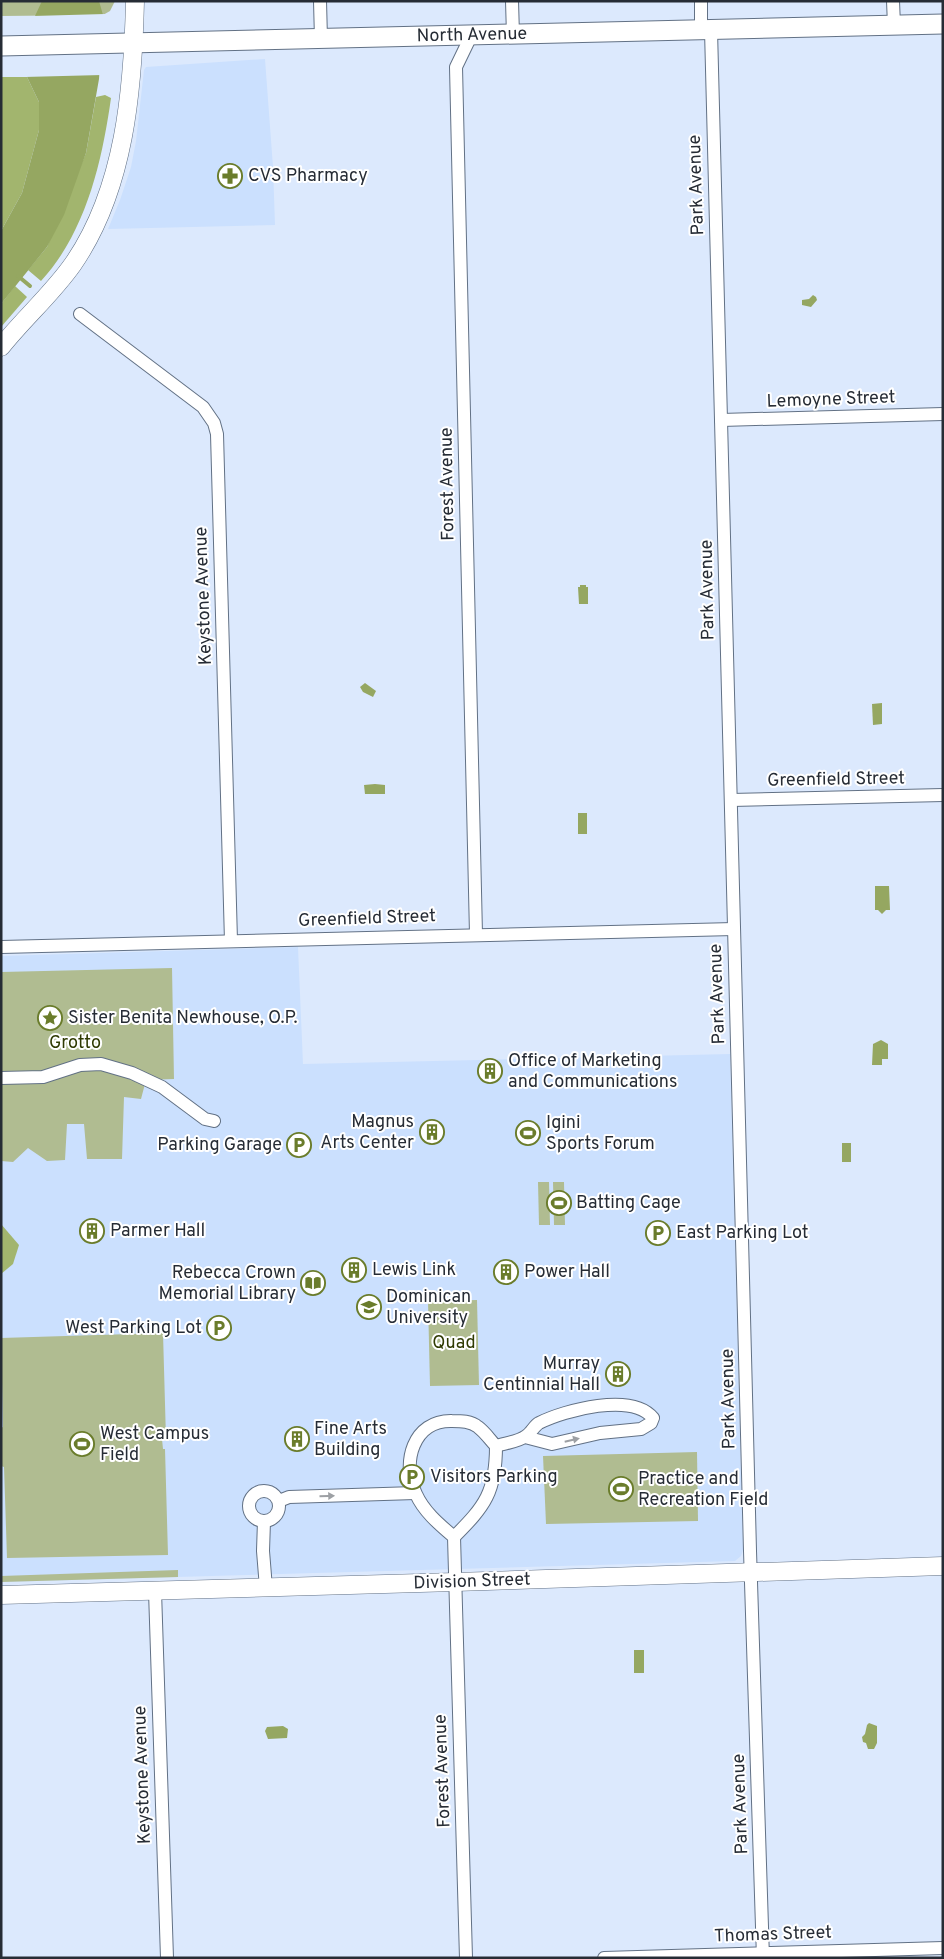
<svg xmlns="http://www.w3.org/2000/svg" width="944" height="1959" font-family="Overpass,sans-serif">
	<rect width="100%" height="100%" fill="#dce9fd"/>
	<g fill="#cbe0fe">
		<polygon points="265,59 273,167 275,225 108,229 120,200 131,167 136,141 144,70 146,67"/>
		<polygon points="298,947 303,1064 730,1054 743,1550 741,1556 735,1561 1,1582 1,956"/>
	</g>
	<g fill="#b0bc91">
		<polygon points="1,1 115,1 110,11 103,15 1,16"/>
		<polygon points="172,968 174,1079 146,1080 141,1099 124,1097 122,1159 87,1159 84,1124 67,1124 65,1160 47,1161 28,1148 13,1162 1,1161 1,972"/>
		<polygon points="538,1182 549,1182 550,1225 539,1225"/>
		<polygon points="553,1182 564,1182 565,1225 554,1225"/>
		<polygon points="477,1300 479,1385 430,1386 428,1301"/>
		<polygon points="163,1333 166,1439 162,1439 163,1449 165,1449 168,1555 7,1558 4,1467 1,1466 1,1428 3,1427 1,1338"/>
		<polygon points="697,1452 698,1521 546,1524 543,1456"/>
		<polygon points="178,1570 178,1577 1,1582 1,1576"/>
	</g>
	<g fill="#a2b56e">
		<polygon points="1,77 27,77 39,102 39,130 22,193 1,231"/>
		<path d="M105 95 111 98C102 162 86 232 41 281L28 270 47 247 86 153 96 97Z"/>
		<polygon points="15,286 27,297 1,327 1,304"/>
		<polygon points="1,1224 19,1245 13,1264 1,1274"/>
	</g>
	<g fill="#95a761">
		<polygon points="42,1 99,1 103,15 99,79 86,153 64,215 47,247 1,304 1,231 22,193 39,130 39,102 27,77 35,16"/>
		<polygon points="813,295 816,297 817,300 811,307 802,305 802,300 809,299"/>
		<polygon points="580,585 586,585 586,587 588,587 588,604 579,604 578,587 580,587"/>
		<polygon points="365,683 376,691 373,697 363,692 360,687"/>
		<polygon points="882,703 882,724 873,725 872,704"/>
		<polygon points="375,784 385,785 385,794 365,794 364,785"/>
		<rect x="578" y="813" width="9" height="21"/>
		<polygon points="875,886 889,886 890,910 886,910 882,914 878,910 875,910"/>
		<polygon points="881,1040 888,1044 888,1059 882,1059 882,1065 872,1065 873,1044"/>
		<rect x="842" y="1143" width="9" height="19"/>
		<rect x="634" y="1650" width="10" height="23"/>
		<polygon points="869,1723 877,1726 877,1743 874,1749 868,1749 866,1743 863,1742 862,1737 865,1734 867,1725"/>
		<polygon points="283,1726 288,1729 287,1738 268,1739 265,1731 267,1727"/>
	</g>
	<polygon fill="#dce9fd" points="105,14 102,75 24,77 33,16"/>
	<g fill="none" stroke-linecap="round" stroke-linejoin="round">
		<polyline stroke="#95a761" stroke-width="4" points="18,276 30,286"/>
		<defs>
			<g id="street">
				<polyline points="320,1 321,39"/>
				<polyline points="512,1 513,35"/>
				<polyline points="701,1 701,30"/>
				<polyline points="893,1 894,25"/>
				<polyline points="711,30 750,1551 763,1958"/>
				<polyline points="471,36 456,67 476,934"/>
				<polyline points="80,314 203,407 214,423 217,434 231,941"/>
				<polyline points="721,420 943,414"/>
				<polyline points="731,800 943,795"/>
				<polyline points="1,947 734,929"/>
				<polyline points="1,1078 43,1077 80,1065 101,1064 132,1073 162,1087 205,1119 214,1121"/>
				<path d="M496 1446C505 1443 518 1442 526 1436 531 1433 534 1426 539 1423 565 1410 632 1392 653 1418L651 1423 641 1429 600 1433 552 1444 525 1437"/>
				<circle cx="264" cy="1506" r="15"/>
				<polyline points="279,1501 289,1497 415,1493"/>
				<polyline points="264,1521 263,1551 266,1588"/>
				<path d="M454 1537C440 1525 424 1512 416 1494 401 1463 413 1420 452 1421 461 1421 471 1421 478 1427 485 1432 490 1440 496 1446 496 1492 485 1506 454 1537L466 1958"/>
				<polyline points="155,1591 167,1958"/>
				<polyline points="604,1958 943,1948"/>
			</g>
			<g id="secondary">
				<path d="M1 347C24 318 52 294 73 264 125 189 133 89 135 1"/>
				<polyline points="1,1595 455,1582 943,1566"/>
			</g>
			<g id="primary">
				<path id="s1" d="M1 46 943 24"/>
			</g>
		</defs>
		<use href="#street" stroke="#627185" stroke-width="14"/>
		<use href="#secondary" stroke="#627185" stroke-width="19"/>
		<use href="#primary" stroke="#627185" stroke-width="21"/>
		<use href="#street" stroke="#fff" stroke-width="12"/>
		<use href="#secondary" stroke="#fff" stroke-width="18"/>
		<use href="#primary" stroke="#fff" stroke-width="19"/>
	</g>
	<defs><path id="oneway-solid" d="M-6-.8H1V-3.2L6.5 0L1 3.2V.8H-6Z" transform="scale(1.25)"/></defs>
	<g fill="#9da0a4">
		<use href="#oneway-solid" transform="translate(572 1440) rotate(-13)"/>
		<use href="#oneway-solid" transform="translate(327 1496) rotate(-2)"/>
	</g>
	<defs>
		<symbol id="pharmacy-ring" viewBox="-11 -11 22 22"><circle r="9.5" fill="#fff" stroke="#6a7c2b" stroke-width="1.5"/><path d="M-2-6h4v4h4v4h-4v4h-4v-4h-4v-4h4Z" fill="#6a7c2b"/></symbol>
		<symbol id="sight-ring" viewBox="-11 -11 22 22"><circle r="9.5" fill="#fff" stroke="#6a7c2b" stroke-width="1.5"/><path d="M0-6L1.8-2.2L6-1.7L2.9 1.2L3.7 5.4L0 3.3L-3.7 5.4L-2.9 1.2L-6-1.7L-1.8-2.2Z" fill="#6a7c2b"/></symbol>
		<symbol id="building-ring" viewBox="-11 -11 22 22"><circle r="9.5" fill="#fff" stroke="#6a7c2b" stroke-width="1.5"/><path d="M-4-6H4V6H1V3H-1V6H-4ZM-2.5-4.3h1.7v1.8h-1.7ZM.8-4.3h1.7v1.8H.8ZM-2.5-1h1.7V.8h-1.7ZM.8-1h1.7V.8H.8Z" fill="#6a7c2b"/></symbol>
		<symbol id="stadium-ring" viewBox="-11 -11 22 22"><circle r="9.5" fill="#fff" stroke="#6a7c2b" stroke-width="1.5"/><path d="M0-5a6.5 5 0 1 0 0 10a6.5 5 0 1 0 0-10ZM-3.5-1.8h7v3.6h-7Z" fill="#6a7c2b"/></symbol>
		<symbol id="parking-ring" viewBox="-11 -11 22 22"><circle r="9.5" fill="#fff" stroke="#6a7c2b" stroke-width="1.5"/><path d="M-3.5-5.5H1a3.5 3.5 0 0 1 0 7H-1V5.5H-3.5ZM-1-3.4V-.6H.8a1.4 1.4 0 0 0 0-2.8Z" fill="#6a7c2b"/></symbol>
		<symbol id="library-ring" viewBox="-11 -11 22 22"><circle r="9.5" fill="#fff" stroke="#6a7c2b" stroke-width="1.5"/><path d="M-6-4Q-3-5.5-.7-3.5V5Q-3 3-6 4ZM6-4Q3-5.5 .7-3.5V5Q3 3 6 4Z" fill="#6a7c2b"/></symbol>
		<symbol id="university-ring" viewBox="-11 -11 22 22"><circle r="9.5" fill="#fff" stroke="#6a7c2b" stroke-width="1.5"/><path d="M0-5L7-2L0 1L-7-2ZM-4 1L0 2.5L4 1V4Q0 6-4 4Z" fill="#6a7c2b"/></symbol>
	</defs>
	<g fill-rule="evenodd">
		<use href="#pharmacy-ring" x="216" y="162" width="28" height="28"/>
		<use href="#sight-ring" x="36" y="1004" width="28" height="28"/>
		<use href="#building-ring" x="476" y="1057" width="28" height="28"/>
		<use href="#building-ring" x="418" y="1118" width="28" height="28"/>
		<use href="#stadium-ring" x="514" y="1119" width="28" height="28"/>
		<use href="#parking-ring" x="285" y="1131" width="28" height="28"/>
		<use href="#stadium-ring" x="545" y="1189" width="28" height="28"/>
		<use href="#building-ring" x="78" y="1217" width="28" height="28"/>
		<use href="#parking-ring" x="644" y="1219" width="28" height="28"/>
		<use href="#building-ring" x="340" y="1256" width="28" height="28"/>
		<use href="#building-ring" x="492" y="1258" width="28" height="28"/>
		<use href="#library-ring" x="299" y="1269" width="28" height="28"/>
		<use href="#university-ring" x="355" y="1293" width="28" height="28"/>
		<use href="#parking-ring" x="205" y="1314" width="28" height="28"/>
		<use href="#building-ring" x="604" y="1360" width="28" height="28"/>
		<use href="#building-ring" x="283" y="1425" width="28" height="28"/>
		<use href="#stadium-ring" x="68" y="1430" width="28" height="28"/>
		<use href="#parking-ring" x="398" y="1463" width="28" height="28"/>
		<use href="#stadium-ring" x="607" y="1475" width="28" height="28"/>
	</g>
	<g text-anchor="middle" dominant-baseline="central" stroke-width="4" stroke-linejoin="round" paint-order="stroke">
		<g font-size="18" fill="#262c35" stroke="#fff">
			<text stroke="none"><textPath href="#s1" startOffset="471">North Avenue</textPath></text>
			<text transform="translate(697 185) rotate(-92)">Park Avenue</text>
			<text transform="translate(831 400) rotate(-2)">Lemoyne Street</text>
			<text transform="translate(448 484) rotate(-91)">Forest Avenue</text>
			<text transform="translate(708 590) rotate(-91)">Park Avenue</text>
			<text transform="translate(204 596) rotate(-92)">Keystone Avenue</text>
			<text transform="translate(836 780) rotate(-1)">Greenfield Street</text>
			<text transform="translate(367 919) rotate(-2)">Greenfield Street</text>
			<text transform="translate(718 994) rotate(-92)">Park Avenue</text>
			<text transform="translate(729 1399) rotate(-91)">Park Avenue</text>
			<text transform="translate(472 1582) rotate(-2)">Division Street</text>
			<text transform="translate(443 1771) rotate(-92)">Forest Avenue</text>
			<text transform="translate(143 1775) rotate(-92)">Keystone Avenue</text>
			<text transform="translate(741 1804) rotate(-92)">Park Avenue</text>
			<text transform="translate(773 1935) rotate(-2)">Thomas Street</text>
		</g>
		<g font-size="18" fill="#262c35" stroke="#fff" text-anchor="start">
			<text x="248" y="176">CVS Pharmacy</text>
			<text x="68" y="1018">Sister Benita Newhouse, O.P.</text>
			<text x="508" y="1061">Office of Marketing<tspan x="508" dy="21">and Communications</tspan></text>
			<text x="414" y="1122" text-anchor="end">Magnus<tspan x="414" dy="21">Arts Center</tspan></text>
			<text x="546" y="1123">Igini<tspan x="546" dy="21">Sports Forum</tspan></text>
			<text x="282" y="1145" text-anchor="end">Parking Garage</text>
			<text x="576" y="1203">Batting Cage</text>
			<text x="110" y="1231">Parmer Hall</text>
			<text x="676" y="1233">East Parking Lot</text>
			<text x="372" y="1270">Lewis Link</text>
			<text x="524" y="1272">Power Hall</text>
			<text x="296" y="1273" text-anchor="end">Rebecca Crown<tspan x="296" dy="21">Memorial Library</tspan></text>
			<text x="386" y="1297">Dominican<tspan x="386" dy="21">University</tspan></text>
			<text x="202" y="1328" text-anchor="end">West Parking Lot</text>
			<text x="600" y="1364" text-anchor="end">Murray<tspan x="600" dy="21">Centinnial Hall</tspan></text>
			<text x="314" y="1429">Fine Arts<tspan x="314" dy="21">Building</tspan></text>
			<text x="100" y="1434">West Campus<tspan x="100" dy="21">Field</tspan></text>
			<text x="430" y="1477">Visitors Parking</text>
			<text x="638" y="1479">Practice and<tspan x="638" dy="21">Recreation Field</tspan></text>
		</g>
		<g font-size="18" fill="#2f3a02" stroke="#fff">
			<text x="75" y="1043">Grotto</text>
			<text x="454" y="1343">Quad</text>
		</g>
	</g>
	<rect width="944" height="1959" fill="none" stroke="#262c35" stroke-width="5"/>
</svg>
